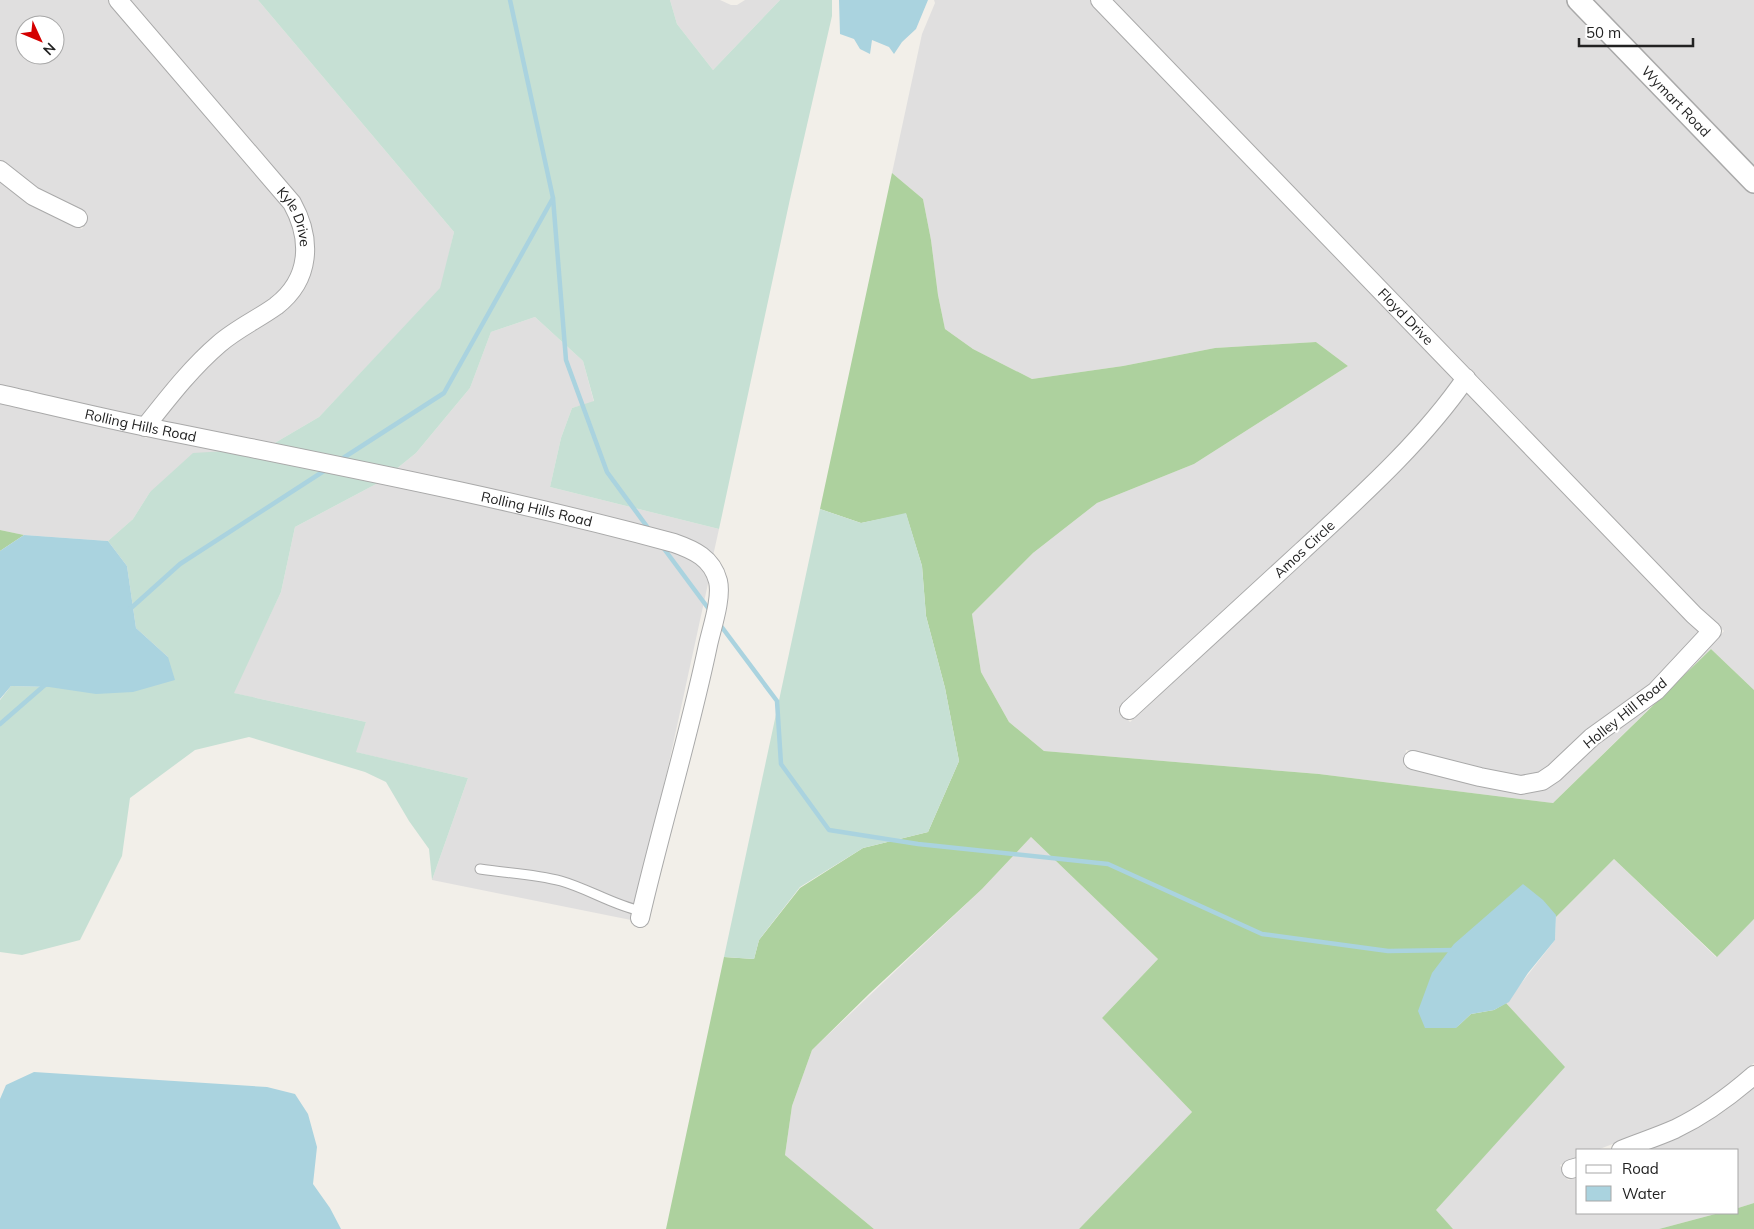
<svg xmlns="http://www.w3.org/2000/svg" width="1754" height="1229" font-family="Mulish,sans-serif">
	<rect width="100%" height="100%" fill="#f2efe9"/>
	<g fill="#e0dfdf" fill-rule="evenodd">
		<path d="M0 0H108L285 207 296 231 297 258 288 279 281 289 271 298 215 335 192 356 141 418 0 386V180L30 203 82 229 88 214 37 189 16 174 0 160ZM25 25H55V55H25Z"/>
		<polygon points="128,0 258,0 454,232 441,288 319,417 273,444 160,422 205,368 226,349 282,312 294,301 303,289 313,264 314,244 312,230 306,213"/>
		<polygon points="670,0 720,0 731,5 737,5 745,0 780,0 713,70 677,24"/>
		<polygon points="934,0 1090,0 1455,378 1407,437 1383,462 1332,512 1118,709 1130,722 1344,525 1396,474 1420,448 1468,391 1701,631 1650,685 1586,730 1548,767 1538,773 1521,777 1480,769 1406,750 1404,766 1479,785 1521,793 1534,792 1547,788 1559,781 1598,744 1657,701 1553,803 1319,774 1044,751 1009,722 981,672 972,614 1033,553 1097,503 1194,464 1348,366 1316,342 1215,348 1123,366 1032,379 973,349 945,329 938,295 931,240 923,199 892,173 922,34 935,3"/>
		<polygon points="1111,0 1568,0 1754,193 1754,690 1711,649 1690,669 1724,631 1699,609 1477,376 1471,372"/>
		<polygon points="1589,0 1754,0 1754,171"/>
		<polygon points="535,317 583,361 594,402 572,408 561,438 550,487 719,529 713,556 698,543 675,535 395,470 416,453 470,388 491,332"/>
		<polygon points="0,402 142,434 146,438 149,436 226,451 150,492 133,519 108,541 24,535 0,530"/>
		<polygon points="378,483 534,516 621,537 690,557 700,565 709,579 667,772 631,920 432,880 468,778 355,752 366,722 233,693 281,592 295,527"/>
		<polygon points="1031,837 1158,959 1102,1018 1192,1112 1079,1229 874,1229 785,1155 792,1106 812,1050 982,889"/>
		<polygon points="1614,859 1716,957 1754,919 1754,1063 1714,1097 1670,1122 1597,1150 1578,1150 1578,1158 1560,1165 1568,1180 1578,1176 1578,1213 1719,1213 1659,1229 1453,1229 1435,1211 1564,1067 1506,1003 1555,940 1556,917"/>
		<polygon points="1754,1087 1754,1203 1738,1208 1738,1150 1645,1150 1678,1137 1702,1125 1724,1111"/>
	</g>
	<g fill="#add19e">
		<polygon points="892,173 923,199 931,240 938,295 945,329 973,349 1032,379 1123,366 1215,348 1316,342 1348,366 1194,464 1097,503 1033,553 972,614 981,672 1009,722 1044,751 1319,774 1553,803 1711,649 1754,690 1754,919 1717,957 1614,859 1556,917 1556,915 1456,1028 1471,1014 1494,1010 1506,1003 1565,1067 1436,1210 1453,1229 1079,1229 1192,1112 1102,1018 1158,959 1031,837 982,889 870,993 812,1050 792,1106 785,1155 874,1229 666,1229 724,957 754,959 759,940 800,888 863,848 928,832 959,761 945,688 926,616 922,566 906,514 861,523 820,509"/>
		<polygon points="0,530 24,535 0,551"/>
		<polygon points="1754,1203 1754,1229 1659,1229 1719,1213 1738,1213 1738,1208"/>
	</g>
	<g fill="#c6e0d4">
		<polygon points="258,0 670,0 677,24 713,70 780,0 832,0 832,16 790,199 719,529 550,487 561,438 572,408 594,401 583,361 535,317 491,332 470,388 416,453 395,470 273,444 319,417 440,288 454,232"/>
		<polygon points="226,451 378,483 295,527 281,592 234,693 366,722 356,752 468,778 432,880 429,849 409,821 386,782 365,772 249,737 195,750 130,798 122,856 80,940 22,955 0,952 0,700 11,686 49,687 168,657 136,628 127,566 108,541 133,519 150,492 193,453"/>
		<polygon points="820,509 861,523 906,513 922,566 926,616 945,688 959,761 928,832 863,848 800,887 759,940 754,959 724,957"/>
	</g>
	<g fill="#aad3df">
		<polygon points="839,0 928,0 916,29 902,42 894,54 889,47 872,40 870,54 860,49 854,39 840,34"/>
		<polygon points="24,535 108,541 127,566 136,628 168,657 175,680 133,692 96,694 49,687 11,686 0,699 0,551"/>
		<polygon points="1523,884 1543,900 1556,915 1555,940 1528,973 1509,1002 1494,1010 1471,1014 1456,1028 1425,1028 1418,1011 1432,973 1454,944"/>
		<polygon points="34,1072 267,1087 295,1094 308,1114 317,1147 313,1184 330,1208 341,1229 0,1229 0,1099 6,1085"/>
	</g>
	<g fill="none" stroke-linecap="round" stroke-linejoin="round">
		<g stroke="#aad3df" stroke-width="4.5">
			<polyline points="553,198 566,360 607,472 651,532"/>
			<polyline points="340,460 444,393 553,198 510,0"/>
			<polyline points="662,546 711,612"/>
			<polyline points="130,609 180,564 327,469"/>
			<polyline points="718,622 777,701 781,764 829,830 918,844 1108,864 1262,934 1388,951 1455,950"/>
			<polyline points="0,724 46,684"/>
		</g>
		<defs>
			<path id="service" d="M480 869C506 873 535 874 561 881 589 889 613 905 641 911"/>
			<g id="minor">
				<path id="s1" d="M118 0 292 203C312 239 311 279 276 306 258 319 236 329 219 344 191 368 168 398 145 427"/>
				<path id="s2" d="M1100 0 1694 615 1712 631 1656 691 1592 737 1554 773 1542 781 1521 785 1480 777 1413 760"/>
				<polyline points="0,170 33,196 78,218"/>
				<path id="s3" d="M0 394C49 405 98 417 147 427 323 463 500 496 674 543 694 550 712 558 718 581 722 598 712 627 708 645 689 736 661 827 640 918"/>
				<path id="s4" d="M1129 710C1187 657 1245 604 1302 551 1360 497 1421 443 1466 378"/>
				<path d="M1621 1150C1638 1143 1657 1137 1675 1129 1704 1115 1730 1096 1754 1075"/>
				<polyline points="1571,1169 1578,1167"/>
			</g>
			<g id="tertiary">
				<path id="s5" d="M1578 0 1754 182"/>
			</g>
		</defs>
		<use href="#service" stroke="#a9a9a9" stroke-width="11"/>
		<use href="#minor" stroke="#a9a9a9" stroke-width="20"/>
		<use href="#tertiary" stroke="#a9a9a9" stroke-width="24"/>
		<use href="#service" stroke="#fff" stroke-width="9"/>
		<use href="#minor" stroke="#fff" stroke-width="18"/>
		<use href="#tertiary" stroke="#fff" stroke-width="21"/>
	</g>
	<g text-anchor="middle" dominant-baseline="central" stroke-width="4.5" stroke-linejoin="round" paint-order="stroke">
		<g font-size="14" fill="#222" stroke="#fff">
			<text stroke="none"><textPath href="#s5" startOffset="141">Wymart Road</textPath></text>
			<text stroke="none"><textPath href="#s1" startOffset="281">Kyle Drive</textPath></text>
			<text stroke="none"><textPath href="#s2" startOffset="440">Floyd Drive</textPath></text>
			<text stroke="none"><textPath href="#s3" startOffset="144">Rolling Hills Road</textPath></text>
			<text stroke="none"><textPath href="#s3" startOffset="549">Rolling Hills Road</textPath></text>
			<text stroke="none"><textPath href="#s4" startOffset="238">Amos Circle</textPath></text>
			<text transform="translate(1625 713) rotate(-39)">Holley Hill Road</text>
		</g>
	</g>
	<rect x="1576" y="1149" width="162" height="65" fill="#ffffff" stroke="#a7a7a7"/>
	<rect x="1586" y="1165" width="25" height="8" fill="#ffffff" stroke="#a7a7a7"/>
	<text x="1622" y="1174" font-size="15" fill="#222222">Road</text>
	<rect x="1586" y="1186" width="25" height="15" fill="#aad3df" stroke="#a7a7a7"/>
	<text x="1622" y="1199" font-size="15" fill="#222222">Water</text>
	<g transform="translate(40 40) rotate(134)"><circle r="24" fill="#ffffff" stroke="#a7a7a7"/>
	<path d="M0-4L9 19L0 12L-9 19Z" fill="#d40000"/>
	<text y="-8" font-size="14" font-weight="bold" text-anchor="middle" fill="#222222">N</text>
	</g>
	<path d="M1579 38v8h114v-8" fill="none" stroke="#222222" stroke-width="2.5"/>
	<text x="1586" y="38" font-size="15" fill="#222222" stroke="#ffffff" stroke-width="4" paint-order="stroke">50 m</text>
</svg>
